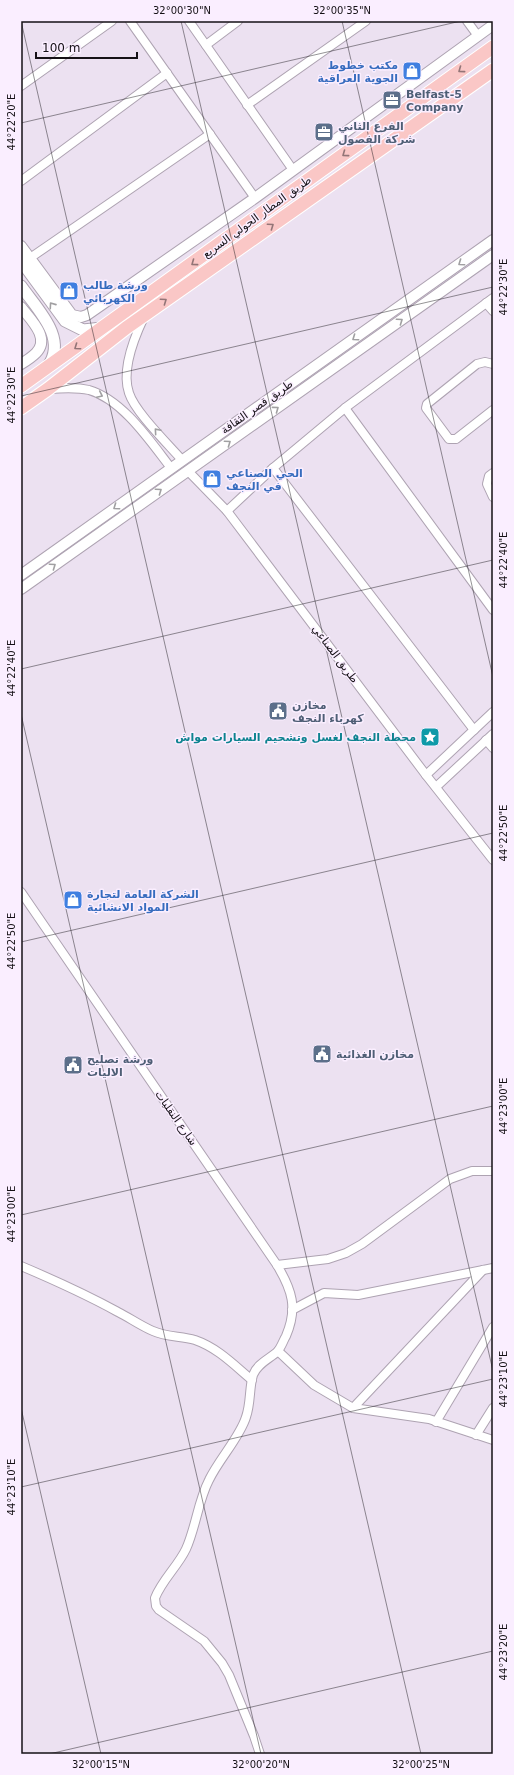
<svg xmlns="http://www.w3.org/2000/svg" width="514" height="1775" font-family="'DejaVu Sans',Cairo,sans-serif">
	<rect width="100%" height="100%" fill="#ece1f1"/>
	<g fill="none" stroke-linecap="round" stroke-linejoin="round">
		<defs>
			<g id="minor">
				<polyline points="130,21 255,198"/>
				<polyline points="189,21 293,170"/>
				<polyline points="467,21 478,36"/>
				<polyline points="206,45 238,21"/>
				<polyline points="21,86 112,21"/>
				<polyline points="247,105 366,21"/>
				<polyline points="21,181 167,73"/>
				<polyline points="30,258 210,134"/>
				<polyline points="486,303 493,311"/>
				<path d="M144 317C134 338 121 370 129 393 135 412 168 444 182 460"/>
				<polyline points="493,364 485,362 477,364 427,404 426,408 449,439 456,439 493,410"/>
				<path d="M49 389C63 388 76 387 89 390 123 400 150 441 171 468"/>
				<polyline points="345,408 493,610"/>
				<polyline points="273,468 474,730"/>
				<polyline points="188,471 227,511 426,775 493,860"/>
				<polyline points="493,473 489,476 487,484 493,497"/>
				<polyline points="227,511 273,468 345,408 493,298"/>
				<polyline points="486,740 493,748"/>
				<polyline points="426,775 493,712"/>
				<polyline points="436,787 493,734"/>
				<path d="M21 892 277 1265C292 1290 298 1308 286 1336 283 1341 281 1348 277 1352 269 1359 257 1364 253 1375 249 1388 251 1403 246 1417 240 1437 219 1459 209 1480 198 1501 196 1527 186 1549 178 1566 162 1580 155 1598L156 1606 159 1610 204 1641 222 1663 229 1675 254 1736 260 1754"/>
				<polyline points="277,1265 328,1259 346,1253 362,1244 450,1179 472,1171 493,1171"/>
				<path d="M21 1266C54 1280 87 1295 118 1312 130 1318 141 1326 153 1331 166 1337 181 1336 195 1340 218 1348 234 1365 252 1380"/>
				<polyline points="292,1310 324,1293 358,1295 493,1268"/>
				<polyline points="278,1351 314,1385 353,1408 429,1419 493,1440"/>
				<polyline points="353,1408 483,1270"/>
				<polyline points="436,1422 493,1327"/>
				<polyline points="476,1435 493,1408"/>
			</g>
			<g id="tertiary">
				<polyline points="21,246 72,315 81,317 87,315 255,198 493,25"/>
				<path d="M21 307C30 319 51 338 36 353 32 357 26 361 21 364"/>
				<polyline points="21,575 493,240"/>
				<polyline points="21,589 493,255"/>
			</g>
			<g id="secondary">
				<polyline points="21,261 65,321 83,330 102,328"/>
				<path d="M21 286C37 309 68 338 48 366"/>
			</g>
			<g id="trunk">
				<polyline points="21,386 493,47"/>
				<polyline points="21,408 48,389 126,328 493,70"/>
			</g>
		</defs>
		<use href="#minor" stroke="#aea3b2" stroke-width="10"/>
		<use href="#tertiary" stroke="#aea3b2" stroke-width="12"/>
		<use href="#secondary" stroke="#aea3b2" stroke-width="13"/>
		<use href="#trunk" stroke="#fff" stroke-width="15"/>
		<use href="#minor" stroke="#fff" stroke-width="8"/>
		<use href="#tertiary" stroke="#fff" stroke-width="10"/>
		<use href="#secondary" stroke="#fff" stroke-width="11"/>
		<use href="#trunk" stroke="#fac7c6" stroke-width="13"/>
	</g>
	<defs><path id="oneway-chevron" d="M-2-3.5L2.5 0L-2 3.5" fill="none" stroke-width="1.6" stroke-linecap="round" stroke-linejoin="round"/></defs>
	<g stroke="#937577">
		<use href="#oneway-chevron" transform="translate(461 70) rotate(144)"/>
		<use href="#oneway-chevron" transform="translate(345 154) rotate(144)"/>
		<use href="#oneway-chevron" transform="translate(271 226) rotate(-35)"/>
		<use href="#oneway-chevron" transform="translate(194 263) rotate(144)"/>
		<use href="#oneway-chevron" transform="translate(164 301) rotate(-35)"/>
		<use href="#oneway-chevron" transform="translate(77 347) rotate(145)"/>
	</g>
	<g stroke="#a1a0a2">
		<use href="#oneway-chevron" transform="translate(461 263) rotate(145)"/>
		<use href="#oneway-chevron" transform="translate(52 305) rotate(-125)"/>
		<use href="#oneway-chevron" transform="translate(400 321) rotate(-35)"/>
		<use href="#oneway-chevron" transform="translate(355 338) rotate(145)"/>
		<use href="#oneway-chevron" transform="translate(100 395) rotate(25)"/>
		<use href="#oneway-chevron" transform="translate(276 409) rotate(-36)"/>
		<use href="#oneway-chevron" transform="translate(157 431) rotate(-131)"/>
		<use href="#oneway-chevron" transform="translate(228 443) rotate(-35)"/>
		<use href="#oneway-chevron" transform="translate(159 491) rotate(-35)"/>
		<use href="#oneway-chevron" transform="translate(116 507) rotate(145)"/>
		<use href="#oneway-chevron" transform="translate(53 566) rotate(-35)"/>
	</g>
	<path fill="none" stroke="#151116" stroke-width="1" stroke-opacity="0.45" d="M21 21 421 1754M181 21 493 1371M342 21 493 677M21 123 461 21M21 396 493 287M21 669 493 560M21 714 261 1754M21 942 493 833M21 1215 493 1106M21 1408 101 1754M21 1487 493 1379M49 1754 493 1651"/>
	<defs>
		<symbol id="shop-square" viewBox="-11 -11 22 22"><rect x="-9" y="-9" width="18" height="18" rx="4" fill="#3f7fe0" stroke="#faeeff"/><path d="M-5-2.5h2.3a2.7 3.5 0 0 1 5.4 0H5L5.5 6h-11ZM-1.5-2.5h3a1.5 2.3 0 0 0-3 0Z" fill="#fff"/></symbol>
		<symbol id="office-square" viewBox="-11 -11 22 22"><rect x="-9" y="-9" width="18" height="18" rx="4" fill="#5c6f8a" stroke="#faeeff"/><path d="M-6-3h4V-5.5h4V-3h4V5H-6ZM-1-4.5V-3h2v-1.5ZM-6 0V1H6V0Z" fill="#fff"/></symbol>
		<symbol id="civic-square" viewBox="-11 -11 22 22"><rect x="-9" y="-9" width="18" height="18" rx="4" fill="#5c6f8a" stroke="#faeeff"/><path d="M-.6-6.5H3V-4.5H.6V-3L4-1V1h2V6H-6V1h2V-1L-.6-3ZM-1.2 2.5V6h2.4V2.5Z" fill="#fff"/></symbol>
		<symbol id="sight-square" viewBox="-11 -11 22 22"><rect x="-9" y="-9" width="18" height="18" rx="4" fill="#0f9aa8" stroke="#faeeff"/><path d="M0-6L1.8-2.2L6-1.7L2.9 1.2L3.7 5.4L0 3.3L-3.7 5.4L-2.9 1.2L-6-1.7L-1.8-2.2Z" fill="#fff"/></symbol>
	</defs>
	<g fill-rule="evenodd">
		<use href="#shop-square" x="401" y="60" width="22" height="22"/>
		<use href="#office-square" x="381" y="89" width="22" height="22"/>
		<use href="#office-square" x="313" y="121" width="22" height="22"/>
		<use href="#shop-square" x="58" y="280" width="22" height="22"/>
		<use href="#shop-square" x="201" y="468" width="22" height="22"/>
		<use href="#civic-square" x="267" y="700" width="22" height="22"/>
		<use href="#sight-square" x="419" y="726" width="22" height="22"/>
		<use href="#shop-square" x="62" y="889" width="22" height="22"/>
		<use href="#civic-square" x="311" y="1043" width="22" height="22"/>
		<use href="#civic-square" x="62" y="1054" width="22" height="22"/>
	</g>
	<g text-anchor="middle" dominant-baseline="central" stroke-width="3" stroke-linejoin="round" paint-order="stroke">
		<g font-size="11" font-weight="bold" fill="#366cbe" stroke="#faeeff" text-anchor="start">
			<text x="398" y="65" text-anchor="end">مكتب خطوط<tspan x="398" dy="13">الجوية العراقية</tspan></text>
			<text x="83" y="285">ورشة طالب<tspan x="83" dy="13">الكهربائي</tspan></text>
			<text x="226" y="473">الحي الصناعي<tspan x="226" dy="13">في النجف</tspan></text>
			<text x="87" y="894">الشركة العامة لتجارة<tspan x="87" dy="13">المواد الانشائية</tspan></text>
		</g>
		<g font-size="11" font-weight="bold" fill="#4e5e75" stroke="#faeeff" text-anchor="start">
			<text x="406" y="94">Belfast-5<tspan x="406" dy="13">Company</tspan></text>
			<text x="338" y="126">الفرع الثاني<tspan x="338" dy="13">شركة الفصول</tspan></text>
			<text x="292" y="705">مخازن<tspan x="292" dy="13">كهرباء النجف</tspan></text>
			<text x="336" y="1054">مخازن الغذائية</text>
			<text x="87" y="1059">ورشة تصليح<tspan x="87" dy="13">الاليات</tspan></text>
		</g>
		<g font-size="11" fill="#151116" stroke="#faeeff">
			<text transform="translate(257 217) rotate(-36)">طريق المطار الحولي السريع</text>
			<text transform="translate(257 407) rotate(-35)">طريق قصر الثقافة</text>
			<text transform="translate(335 654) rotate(53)">طريق الصناعي</text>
			<text transform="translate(176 1118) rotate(55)">شارع النقليات</text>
		</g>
		<g font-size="11" font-weight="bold" fill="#0d838f" stroke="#faeeff" text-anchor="end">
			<text x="416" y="737">محطة النجف لغسل وتشحيم السيارات مواش</text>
		</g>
	</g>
	<rect width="514" height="1775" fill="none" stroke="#faeeff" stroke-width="44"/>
	<path d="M36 52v6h101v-6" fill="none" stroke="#151116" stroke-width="2"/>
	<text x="42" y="52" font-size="12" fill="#151116" stroke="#faeeff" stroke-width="3" paint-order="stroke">100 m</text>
	<rect x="22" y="22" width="470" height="1731" fill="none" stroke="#151116" stroke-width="1.5"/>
	<g font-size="10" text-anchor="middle" fill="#151116">
		<text x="182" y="14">32°00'30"N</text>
		<text x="342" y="14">32°00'35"N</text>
		<text transform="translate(11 122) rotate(-90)" y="4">44°22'20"E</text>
		<text transform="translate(503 287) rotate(-90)" y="4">44°22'30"E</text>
		<text transform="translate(11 395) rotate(-90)" y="4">44°22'30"E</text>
		<text transform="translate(503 560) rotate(-90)" y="4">44°22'40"E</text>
		<text transform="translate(11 668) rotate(-90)" y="4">44°22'40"E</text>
		<text transform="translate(503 833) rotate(-90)" y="4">44°22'50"E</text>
		<text transform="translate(11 941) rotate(-90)" y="4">44°22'50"E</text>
		<text transform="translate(503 1106) rotate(-90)" y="4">44°23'00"E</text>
		<text transform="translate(11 1214) rotate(-90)" y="4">44°23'00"E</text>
		<text transform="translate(503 1379) rotate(-90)" y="4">44°23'10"E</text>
		<text transform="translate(11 1487) rotate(-90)" y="4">44°23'10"E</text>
		<text transform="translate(503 1652) rotate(-90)" y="4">44°23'20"E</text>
		<text x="101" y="1768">32°00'15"N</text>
		<text x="261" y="1768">32°00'20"N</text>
		<text x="421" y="1768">32°00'25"N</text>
	</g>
</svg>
